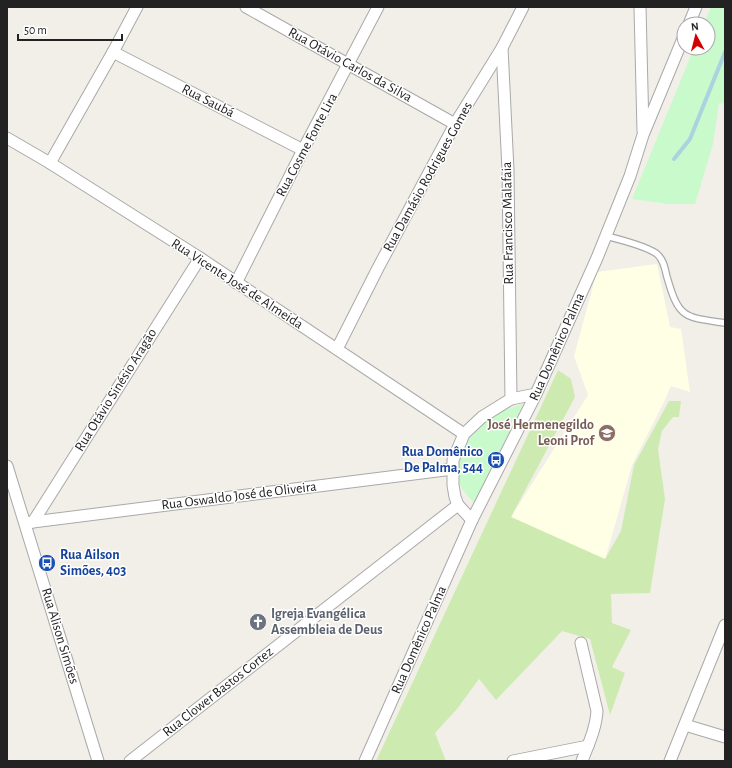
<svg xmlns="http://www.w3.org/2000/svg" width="732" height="768" font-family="'Alegreya Sans',sans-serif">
	<rect width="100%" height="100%" fill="#f2efe9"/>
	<polygon fill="#ffffe5" points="657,264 670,327 681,329 690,392 671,386 665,400 632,465 605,560 511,517 588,395 574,356 597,272"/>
	<polygon fill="#cdebb0" points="558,370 571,379 575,397 511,517 605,559 621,531 634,465 669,401 681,401 679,417 673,417 662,431 658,449 665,499 650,593 611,594 612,623 631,630 612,667 625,673 610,715 590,639 562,631 496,700 479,679 457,709 435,733 446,761 376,761"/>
	<g fill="#c8facc">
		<polygon points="711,7 725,7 725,104 719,103 713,144 695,204 669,204 632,199 694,48 708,48 708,24 704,24"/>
		<path d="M523 404 474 503C470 498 465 494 462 488 458 482 458 474 459 467 461 433 493 412 523 404Z"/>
	</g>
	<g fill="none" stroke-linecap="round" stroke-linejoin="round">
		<polyline stroke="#aad3df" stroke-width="4" points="674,159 690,139 725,52"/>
		<defs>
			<path id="service" d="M606 236C618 239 650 247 658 255 664 261 665 269 667 277 679 319 684 317 725 323"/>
			<g id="minor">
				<polyline points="246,7 455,124"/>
				<polyline points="640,7 643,131"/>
				<polyline points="689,24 696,7"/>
				<polyline points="502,48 508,170 511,399"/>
				<polyline points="113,52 303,150"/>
				<polyline points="7,138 50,163 200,258 464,434"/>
				<polyline points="50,163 113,52 137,7"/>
				<polyline points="236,283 303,150 378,7"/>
				<polyline points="337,349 378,268 455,124 502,48 523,7"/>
				<polyline points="7,466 98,761"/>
				<polyline points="472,520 458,505 455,497 453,485 453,460 464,434 482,417 511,399 536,394"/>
				<polyline points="33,522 200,258"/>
				<polyline points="25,523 453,469"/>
				<path d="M581 643 597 711C596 729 588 745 582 761"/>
				<polyline points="685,725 725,737"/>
				<polyline points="130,761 458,505"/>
				<polyline points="365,761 472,520 536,394 597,258 630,176 643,135 684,36"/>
				<polyline points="513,761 588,746"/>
				<polyline points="670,761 725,625"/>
			</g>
		</defs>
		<use href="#service" stroke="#a9a9a9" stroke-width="8"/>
		<use href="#minor" stroke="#a9a9a9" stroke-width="13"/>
		<use href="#service" stroke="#fff" stroke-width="5.5"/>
		<use href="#minor" stroke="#fff" stroke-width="11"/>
	</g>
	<defs>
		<symbol id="school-disc" viewBox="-11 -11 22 22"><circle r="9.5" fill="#8d6e63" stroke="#fff"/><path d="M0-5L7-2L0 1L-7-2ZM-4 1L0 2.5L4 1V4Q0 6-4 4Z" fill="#fff"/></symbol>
		<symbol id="bus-disc" viewBox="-11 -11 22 22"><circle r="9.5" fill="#1a4fb4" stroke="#fff"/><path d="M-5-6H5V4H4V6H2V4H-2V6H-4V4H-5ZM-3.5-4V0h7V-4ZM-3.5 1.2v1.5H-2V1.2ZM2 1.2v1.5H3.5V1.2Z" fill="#fff"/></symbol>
		<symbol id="church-disc" viewBox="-11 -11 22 22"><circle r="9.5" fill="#6b7280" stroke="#fff"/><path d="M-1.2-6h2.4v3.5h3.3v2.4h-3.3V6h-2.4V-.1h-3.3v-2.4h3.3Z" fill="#fff"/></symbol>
	</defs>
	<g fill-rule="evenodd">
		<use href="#school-disc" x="597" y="423" width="20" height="20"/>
		<use href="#bus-disc" x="486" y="450" width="20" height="20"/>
		<use href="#bus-disc" x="37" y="553" width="20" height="20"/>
		<use href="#church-disc" x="248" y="612" width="20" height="20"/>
	</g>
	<g text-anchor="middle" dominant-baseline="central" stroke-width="3" stroke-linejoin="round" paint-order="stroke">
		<g font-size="14" fill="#222" stroke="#fff">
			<text transform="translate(350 65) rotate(29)">Rua Otávio Carlos da Silva</text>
			<text transform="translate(208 101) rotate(27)">Rua Saubá</text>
			<text transform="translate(307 145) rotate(-62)">Rua Cosme Fonte Lira</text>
			<text transform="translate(428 177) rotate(-61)">Rua Damásio Rodrigues Gomes</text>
			<text transform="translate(508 223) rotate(-91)">Rua Francisco Malafaia</text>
			<text transform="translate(237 284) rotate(33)">Rua Vicente José de Almeida</text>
			<text transform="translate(557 347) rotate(-66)">Rua Domênico Palma</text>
			<text transform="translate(116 390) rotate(-58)">Rua Otávio Sinésio Aragão</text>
			<text transform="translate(239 496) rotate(-7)">Rua Oswaldo José de Oliveira</text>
			<text transform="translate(60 636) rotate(73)">Rua Alison Simões</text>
			<text transform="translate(419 640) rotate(-66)">Rua Domênico Palma</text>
			<text transform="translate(218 692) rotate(-38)">Rua Clower Bastos Cortez</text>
		</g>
		<g font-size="14" font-weight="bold" fill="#785e54" stroke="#fff" text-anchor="end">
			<text x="594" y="425">José Hermenegildo<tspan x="594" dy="16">Leoni Prof</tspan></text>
		</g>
		<g font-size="14" font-weight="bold" fill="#164399" stroke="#fff" text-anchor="end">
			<text x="483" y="452">Rua Domênico<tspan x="483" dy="16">De Palma, 544</tspan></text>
			<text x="60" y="555" text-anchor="start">Rua Ailson<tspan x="60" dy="16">Simões, 403</tspan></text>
		</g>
		<g font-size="14" font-weight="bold" fill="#5b616d" stroke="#fff" text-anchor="start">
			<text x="271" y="614">Igreja Evangélica<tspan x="271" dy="16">Assembleia de Deus</tspan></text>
		</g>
	</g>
	<rect width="732" height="768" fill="none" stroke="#222222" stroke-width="16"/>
	<g transform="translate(696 36) rotate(353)"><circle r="19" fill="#ffffff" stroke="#a7a7a7"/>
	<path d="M0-3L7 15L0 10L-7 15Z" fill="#d40000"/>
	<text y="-6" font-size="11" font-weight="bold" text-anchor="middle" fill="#222222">N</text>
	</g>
	<path d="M18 34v6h104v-6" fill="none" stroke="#222222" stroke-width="2"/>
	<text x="24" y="34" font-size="12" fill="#222222" stroke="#ffffff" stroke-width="3" paint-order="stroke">50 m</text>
</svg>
